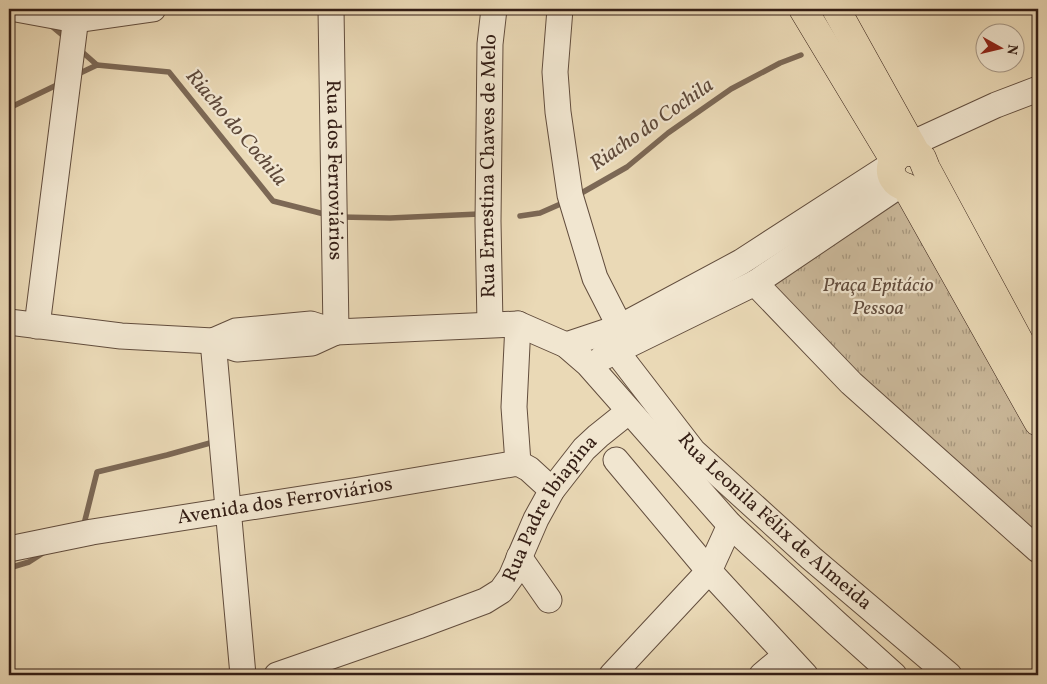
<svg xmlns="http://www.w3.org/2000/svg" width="1047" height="684" font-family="Vollkorn,serif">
	<defs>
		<pattern id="park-tufts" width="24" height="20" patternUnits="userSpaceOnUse" patternTransform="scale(1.25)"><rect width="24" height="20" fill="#cbb99b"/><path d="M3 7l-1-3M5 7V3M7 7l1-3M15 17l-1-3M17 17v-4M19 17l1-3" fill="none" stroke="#a6967d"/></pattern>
	</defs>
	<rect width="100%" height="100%" fill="#ead9b6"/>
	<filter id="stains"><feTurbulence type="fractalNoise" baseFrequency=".004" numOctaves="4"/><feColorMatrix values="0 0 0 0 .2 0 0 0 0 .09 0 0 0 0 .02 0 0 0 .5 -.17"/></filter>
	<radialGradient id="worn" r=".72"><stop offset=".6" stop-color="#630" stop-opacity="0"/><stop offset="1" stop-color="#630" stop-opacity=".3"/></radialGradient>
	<polygon fill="url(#park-tufts)" stroke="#806c58" points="900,185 1038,422 1038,550 755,283"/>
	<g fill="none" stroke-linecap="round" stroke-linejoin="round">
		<g stroke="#7c6855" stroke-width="5.5">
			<polyline points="49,24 67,39"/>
			<polyline points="80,50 97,65"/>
			<polyline points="76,75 97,65 169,72 273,201 328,215"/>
			<polyline points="9,108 61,83"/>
			<polyline points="578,195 627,167 668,133 731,89 780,63 801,55"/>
			<polyline points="520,216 540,213 565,202"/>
			<polyline points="340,217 390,218 479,214"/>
			<polyline points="81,526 84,524 97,472 167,455 210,443"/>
			<polyline points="9,568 29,562 43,553"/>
		</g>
		<defs>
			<g id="minor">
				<polyline points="16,9 76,20 153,9"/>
				<path id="s1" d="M331 9 336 332"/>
				<polyline points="560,9 555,72 558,112 570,195 595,278 620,327"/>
				<polyline points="911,144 996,105 1038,89"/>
				<polyline points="755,283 851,383 1038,550"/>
				<polyline points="9,322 121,336 213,341 236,331 311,324 336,332 518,324 566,345 588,364 730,525 836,623 894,675"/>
				<path id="s2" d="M490 324 488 221 490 44 494 9"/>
				<polyline points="37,326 77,9"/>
				<polyline points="213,341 243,675"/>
				<polyline points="213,341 237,349 312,343 336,332"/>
				<polyline points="566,345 620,327 741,262 891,165"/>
				<path id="s3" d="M616 351 693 451 811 558 949 675"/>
				<polyline points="602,358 755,283 900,185"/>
				<polyline points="616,460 709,571 805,675"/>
				<polyline points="518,463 514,407 518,324"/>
				<path id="s4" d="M9 549 92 532 359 490 518 463 529 469 552 490"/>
				<polyline points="519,557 549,600"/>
				<path id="s5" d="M277 675 418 626 485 601 501 591 511 577 536 519 552 490 584 449 598 436 628 412"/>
				<polyline points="612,675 709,571 730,525"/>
				<polyline points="762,675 786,655"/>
			</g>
			<g id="major">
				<polyline points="803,9 894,160"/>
				<polyline points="836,9 916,153 922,158 926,168 1038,376"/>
				<path d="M916 153C889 146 881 181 906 187L1038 422"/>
			</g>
		</defs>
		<use href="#minor" stroke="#624d3d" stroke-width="27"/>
		<use href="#major" stroke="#341e15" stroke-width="29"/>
		<use href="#minor" stroke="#f1e6d0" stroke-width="25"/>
		<use href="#major" stroke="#ead9b6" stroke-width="28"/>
	</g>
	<g text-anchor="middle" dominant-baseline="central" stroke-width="4.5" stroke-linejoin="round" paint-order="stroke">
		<g font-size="20" fill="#341e15" stroke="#f1e6d0">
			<text stroke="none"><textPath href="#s2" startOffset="158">Rua Ernestina Chaves de Melo</textPath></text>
			<text stroke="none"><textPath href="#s1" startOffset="161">Rua dos Ferroviários</textPath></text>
			<text stroke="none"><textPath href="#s4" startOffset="280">Avenida dos Ferroviários</textPath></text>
			<text stroke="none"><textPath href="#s5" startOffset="336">Rua Padre Ibiapina</textPath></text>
			<text stroke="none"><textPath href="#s3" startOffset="234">Rua Leonila Félix de Almeida</textPath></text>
		</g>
		<g font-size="20" font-style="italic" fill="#614c3d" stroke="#f1e6d0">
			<text x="878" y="286">Praça Epitácio<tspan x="878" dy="23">Pessoa</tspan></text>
		</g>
		<g font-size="21" font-style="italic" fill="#5e493a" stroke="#f1e6d0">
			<text transform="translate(652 125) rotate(-35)">Riacho do Cochila</text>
			<text transform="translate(236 128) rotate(50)">Riacho do Cochila</text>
		</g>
	</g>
	<rect width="1047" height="684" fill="none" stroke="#ead9b6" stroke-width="30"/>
	<rect x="10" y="10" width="1027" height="664" fill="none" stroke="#341e15" stroke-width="2.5"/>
	<rect x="15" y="15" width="1017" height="654" fill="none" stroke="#341e15"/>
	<g transform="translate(1000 48) rotate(98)"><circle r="24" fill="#f1e6d0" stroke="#a59685"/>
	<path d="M0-4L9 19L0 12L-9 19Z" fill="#8f2418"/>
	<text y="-8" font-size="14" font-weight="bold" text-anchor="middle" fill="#341e15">N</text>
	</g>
	<rect width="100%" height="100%" filter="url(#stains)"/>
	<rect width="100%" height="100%" fill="url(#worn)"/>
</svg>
